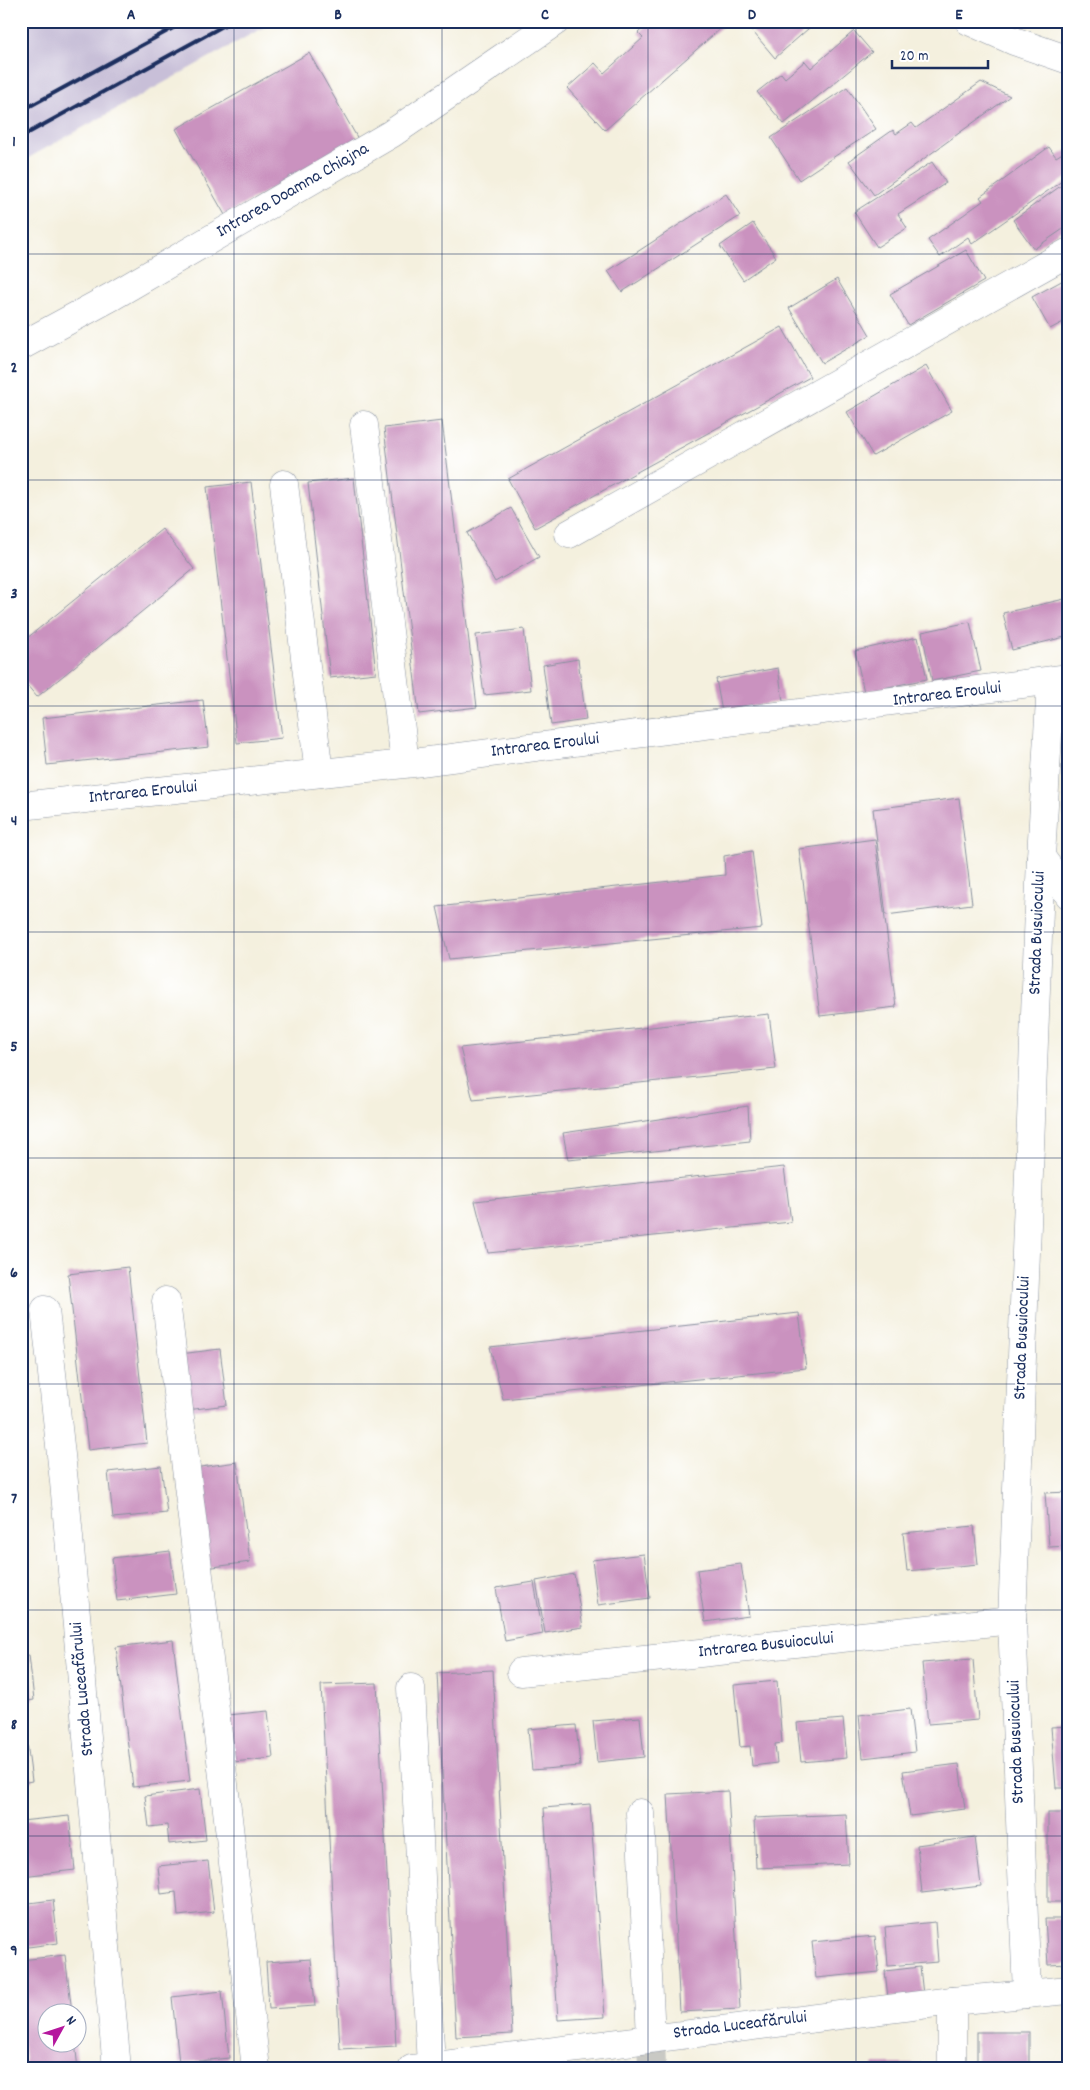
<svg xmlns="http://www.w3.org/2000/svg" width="1090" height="2090" font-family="Dekko,sans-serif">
	<rect width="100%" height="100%" fill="#fff"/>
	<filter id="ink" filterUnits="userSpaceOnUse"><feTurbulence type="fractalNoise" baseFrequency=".02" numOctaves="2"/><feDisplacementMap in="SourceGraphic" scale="10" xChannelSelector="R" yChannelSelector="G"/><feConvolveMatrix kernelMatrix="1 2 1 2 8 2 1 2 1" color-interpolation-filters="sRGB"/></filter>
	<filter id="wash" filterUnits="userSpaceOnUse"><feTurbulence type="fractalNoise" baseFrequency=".0096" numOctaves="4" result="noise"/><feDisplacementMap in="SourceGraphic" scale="20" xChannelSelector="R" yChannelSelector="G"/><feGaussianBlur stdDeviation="1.12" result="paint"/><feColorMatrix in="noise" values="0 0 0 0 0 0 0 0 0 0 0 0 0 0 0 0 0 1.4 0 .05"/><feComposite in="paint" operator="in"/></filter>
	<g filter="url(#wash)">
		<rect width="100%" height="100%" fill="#f4f0de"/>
		<polygon fill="#c8bfd8" points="21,21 275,21 21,162"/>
		<g id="blocks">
			<g fill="#ca92bf">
				<polygon points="651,21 729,21 605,130 567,88 595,63 604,73 643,38 638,33"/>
				<polygon points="754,21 817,21 775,58 748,26"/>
				<polygon points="854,31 872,52 784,124 757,92 781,73 785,78 805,61 811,68"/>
				<polygon points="309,53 358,139 225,215 176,129"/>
				<polygon points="981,82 1010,96 874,195 849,161 893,130 896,134 912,123 916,128"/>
				<polygon points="847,87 876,129 799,180 771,138"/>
				<polygon points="1049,147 1056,157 1069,149 1069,176 972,244 968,237 940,257 928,240 983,201 980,197"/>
				<polygon points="932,162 946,183 898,214 907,228 877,247 854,212"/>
				<polygon points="1069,180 1069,225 1034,249 1013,220"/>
				<polygon points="726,194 740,216 622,292 608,271"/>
				<polygon points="753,223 776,257 743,280 720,246"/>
				<polygon points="966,250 984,281 908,325 890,294"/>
				<polygon points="1069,277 1069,319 1050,329 1032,297"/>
				<polygon points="837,279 870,335 822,363 789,308"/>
				<polygon points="782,327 810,377 535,528 508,479"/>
				<polygon points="926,366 952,411 873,456 847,412"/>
				<polygon points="442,421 477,707 419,714 384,428"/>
				<polygon points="354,478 376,673 330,678 308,483"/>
				<polygon points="251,482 282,738 237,743 207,487"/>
				<polygon points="511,508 539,557 495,582 467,533"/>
				<polygon points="162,529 194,569 37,697 21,678 21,643"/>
				<polygon points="1069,598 1069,636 1012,650 1003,613"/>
				<polygon points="970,622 981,671 932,681 922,632"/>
				<polygon points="524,629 531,690 484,695 476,635"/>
				<polygon points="918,637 927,679 864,692 855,651"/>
				<polygon points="578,659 586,720 551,725 543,665"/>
				<polygon points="778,668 783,701 722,712 716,679"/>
				<polygon points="203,700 209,747 47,765 42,718"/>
				<polygon points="959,798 972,904 886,915 873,809"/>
				<polygon points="875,839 896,1007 820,1016 799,849"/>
				<polygon points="752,851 762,928 449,959 437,907 725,875 724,856"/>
				<polygon points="769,1014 776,1069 473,1100 460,1048"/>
				<polygon points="748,1106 750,1141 568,1160 563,1133"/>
				<polygon points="784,1167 791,1222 488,1253 475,1201"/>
				<polygon points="128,1267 147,1443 88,1450 68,1274"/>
				<polygon points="799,1313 806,1368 503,1399 490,1347"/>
				<polygon points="220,1349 227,1405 187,1410 180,1354"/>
				<polygon points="237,1462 250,1562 206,1568 193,1468"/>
				<polygon points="161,1466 167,1513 113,1518 108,1472"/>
				<polygon points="1069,1492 1069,1546 1049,1547 1045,1493"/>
				<polygon points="974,1526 978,1564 907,1571 903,1533"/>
				<polygon points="170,1551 176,1594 117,1601 112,1558"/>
				<polygon points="644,1554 650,1598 598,1605 592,1560"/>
				<polygon points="741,1564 749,1616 705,1622 697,1570"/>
				<polygon points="574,1574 583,1627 545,1633 536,1581"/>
				<polygon points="534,1582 543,1634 505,1641 496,1588"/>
				<polygon points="173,1640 190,1781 133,1787 116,1647"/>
				<polygon points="29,1655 34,1700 21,1702 21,1656"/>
				<polygon points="973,1659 978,1720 928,1724 922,1663"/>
				<polygon points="493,1670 512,2034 456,2037 437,1673"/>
				<polygon points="777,1681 782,1743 775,1744 777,1763 752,1766 750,1746 740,1747 734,1685"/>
				<polygon points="377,1683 396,2046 340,2049 321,1685"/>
				<polygon points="910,1709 915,1752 863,1758 859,1715"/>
				<polygon points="268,1711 273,1758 233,1762 228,1715"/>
				<polygon points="640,1717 644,1757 597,1762 593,1721"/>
				<polygon points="843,1719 847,1758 801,1762 797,1723"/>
				<polygon points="576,1725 580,1766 532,1770 528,1729"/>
				<polygon points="1069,1726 1069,1788 1056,1788 1051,1727"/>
				<polygon points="26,1735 32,1781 21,1783 21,1736"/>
				<polygon points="959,1764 965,1809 910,1816 903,1771"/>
				<polygon points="200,1789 206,1840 169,1844 167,1825 149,1827 145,1796"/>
				<polygon points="728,1791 740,2009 680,2012 668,1794"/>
				<polygon points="590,1804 605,2017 558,2020 544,1808"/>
				<rect x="1048" y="1813" width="21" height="89"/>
				<polygon points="846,1814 849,1864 756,1868 754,1818"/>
				<polygon points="69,1816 75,1870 22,1876 21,1821"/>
				<polygon points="975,1837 981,1886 922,1893 917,1845"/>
				<polygon points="208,1861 214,1912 178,1916 176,1892 161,1894 158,1866"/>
				<polygon points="53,1900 58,1943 21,1948 21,1904"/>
				<polygon points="1045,1919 1069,1919 1069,1964 1048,1965"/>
				<polygon points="935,1922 938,1962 888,1966 885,1927"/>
				<polygon points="875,1936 879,1972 816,1978 812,1942"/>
				<polygon points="65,1955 72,2012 48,2012 48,2042 75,2042 78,2069 26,2069 21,2025 21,1960"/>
				<polygon points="311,1959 315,2006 269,2009 266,1962"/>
				<polygon points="920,1967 923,1995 888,1998 885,1971"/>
				<polygon points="222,1991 229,2058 179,2063 172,1997"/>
				<rect x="977" y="2032" width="52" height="37"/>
				<rect x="874" y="2064" width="54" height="5"/>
			</g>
		</g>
	</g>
	<g filter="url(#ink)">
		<use href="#blocks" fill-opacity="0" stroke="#88909e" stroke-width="1"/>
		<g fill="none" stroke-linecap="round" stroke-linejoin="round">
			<polyline stroke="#c9c9c4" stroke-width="28" stroke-dasharray="28 14" stroke-linecap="butt" points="651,2037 652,2069"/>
			<defs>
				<g id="minor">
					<polyline points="364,425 405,763"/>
					<polyline points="284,484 319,773"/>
					<polyline points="569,534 1069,252"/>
					<polyline points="1041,857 1069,895"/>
					<polyline points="166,1301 228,1818 256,2069"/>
					<polyline points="45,1310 64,1482 117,2069"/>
					<polyline points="521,1672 1012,1620"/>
					<polyline points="411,1688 431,2066"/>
					<polyline points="640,1813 651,2037"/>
					<polyline points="952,2069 952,2001"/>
				</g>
				<g id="tertiary">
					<polyline points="21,346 113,296 391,134 556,21"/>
					<polyline points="21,806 413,763 1069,678"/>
					<polyline points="1027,1994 1012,1620 1041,857 1051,682"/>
					<polyline points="412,2069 952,2001 1069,1990"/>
				</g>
				<polyline id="secondary" points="969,21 1014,41 1069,60"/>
			</defs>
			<use href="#minor" stroke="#88909e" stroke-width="29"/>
			<use href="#tertiary" stroke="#88909e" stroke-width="29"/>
			<use href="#secondary" stroke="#88909e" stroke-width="29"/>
			<use href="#minor" stroke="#fff" stroke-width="28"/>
			<use href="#tertiary" stroke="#fff" stroke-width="28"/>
			<use href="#secondary" stroke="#fff" stroke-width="28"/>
			<g stroke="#1b2f5e" stroke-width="4">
				<polyline points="21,111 186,21"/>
				<polyline points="21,137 232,21"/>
			</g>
		</g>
	</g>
	<path fill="none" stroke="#1b2f5e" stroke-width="1" stroke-opacity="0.55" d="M234 21V2069M442 21V2069M648 21V2069M856 21V2069M21 254H1069M21 480H1069M21 706H1069M21 932H1069M21 1158H1069M21 1384H1069M21 1610H1069M21 1836H1069"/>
	<g text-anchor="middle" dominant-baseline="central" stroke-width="4" stroke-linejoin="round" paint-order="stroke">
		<g font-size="18" fill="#1b2f5e" stroke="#fff">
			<text transform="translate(293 191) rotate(-30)">Intrarea Doamna Chiajna</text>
			<text transform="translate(947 695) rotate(-7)">Intrarea Eroului</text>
			<text transform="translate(545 746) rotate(-7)">Intrarea Eroului</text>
			<text transform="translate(143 793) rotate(-6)">Intrarea Eroului</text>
			<text transform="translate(1038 933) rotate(-88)">Strada Busuiocului</text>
			<text transform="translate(1023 1338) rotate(-88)">Strada Busuiocului</text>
			<text transform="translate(766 1646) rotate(-6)">Intrarea Busuiocului</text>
			<text transform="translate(83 1689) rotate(-95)">Strada Luceafărului</text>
			<text transform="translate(1017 1742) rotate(-92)">Strada Busuiocului</text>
			<text transform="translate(740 2026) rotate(-7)">Strada Luceafărului</text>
		</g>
	</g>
	<rect width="1090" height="2090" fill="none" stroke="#fff" stroke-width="55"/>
	<g transform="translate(62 2028) rotate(50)"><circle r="24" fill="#ffffff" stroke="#a4acbf"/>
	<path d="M0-4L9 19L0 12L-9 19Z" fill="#b5179e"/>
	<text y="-8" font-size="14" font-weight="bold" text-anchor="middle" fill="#1b2f5e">N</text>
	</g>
	<path d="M892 60v8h96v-8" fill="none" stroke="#1b2f5e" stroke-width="2.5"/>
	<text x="900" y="60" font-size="15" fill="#1b2f5e" stroke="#ffffff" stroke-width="4" paint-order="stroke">20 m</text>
	<rect x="28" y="28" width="1034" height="2034" fill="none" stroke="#1b2f5e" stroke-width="2"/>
	<g font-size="16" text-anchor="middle" font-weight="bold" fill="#1b2f5e">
		<text x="131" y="19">A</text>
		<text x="338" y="19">B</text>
		<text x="545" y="19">C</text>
		<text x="752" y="19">D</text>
		<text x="959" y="19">E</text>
		<text x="14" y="146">1</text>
		<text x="14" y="372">2</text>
		<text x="14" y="598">3</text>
		<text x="14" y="825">4</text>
		<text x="14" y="1051">5</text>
		<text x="14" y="1277">6</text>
		<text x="14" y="1503">7</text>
		<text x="14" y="1729">8</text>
		<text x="14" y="1955">9</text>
	</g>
</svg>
